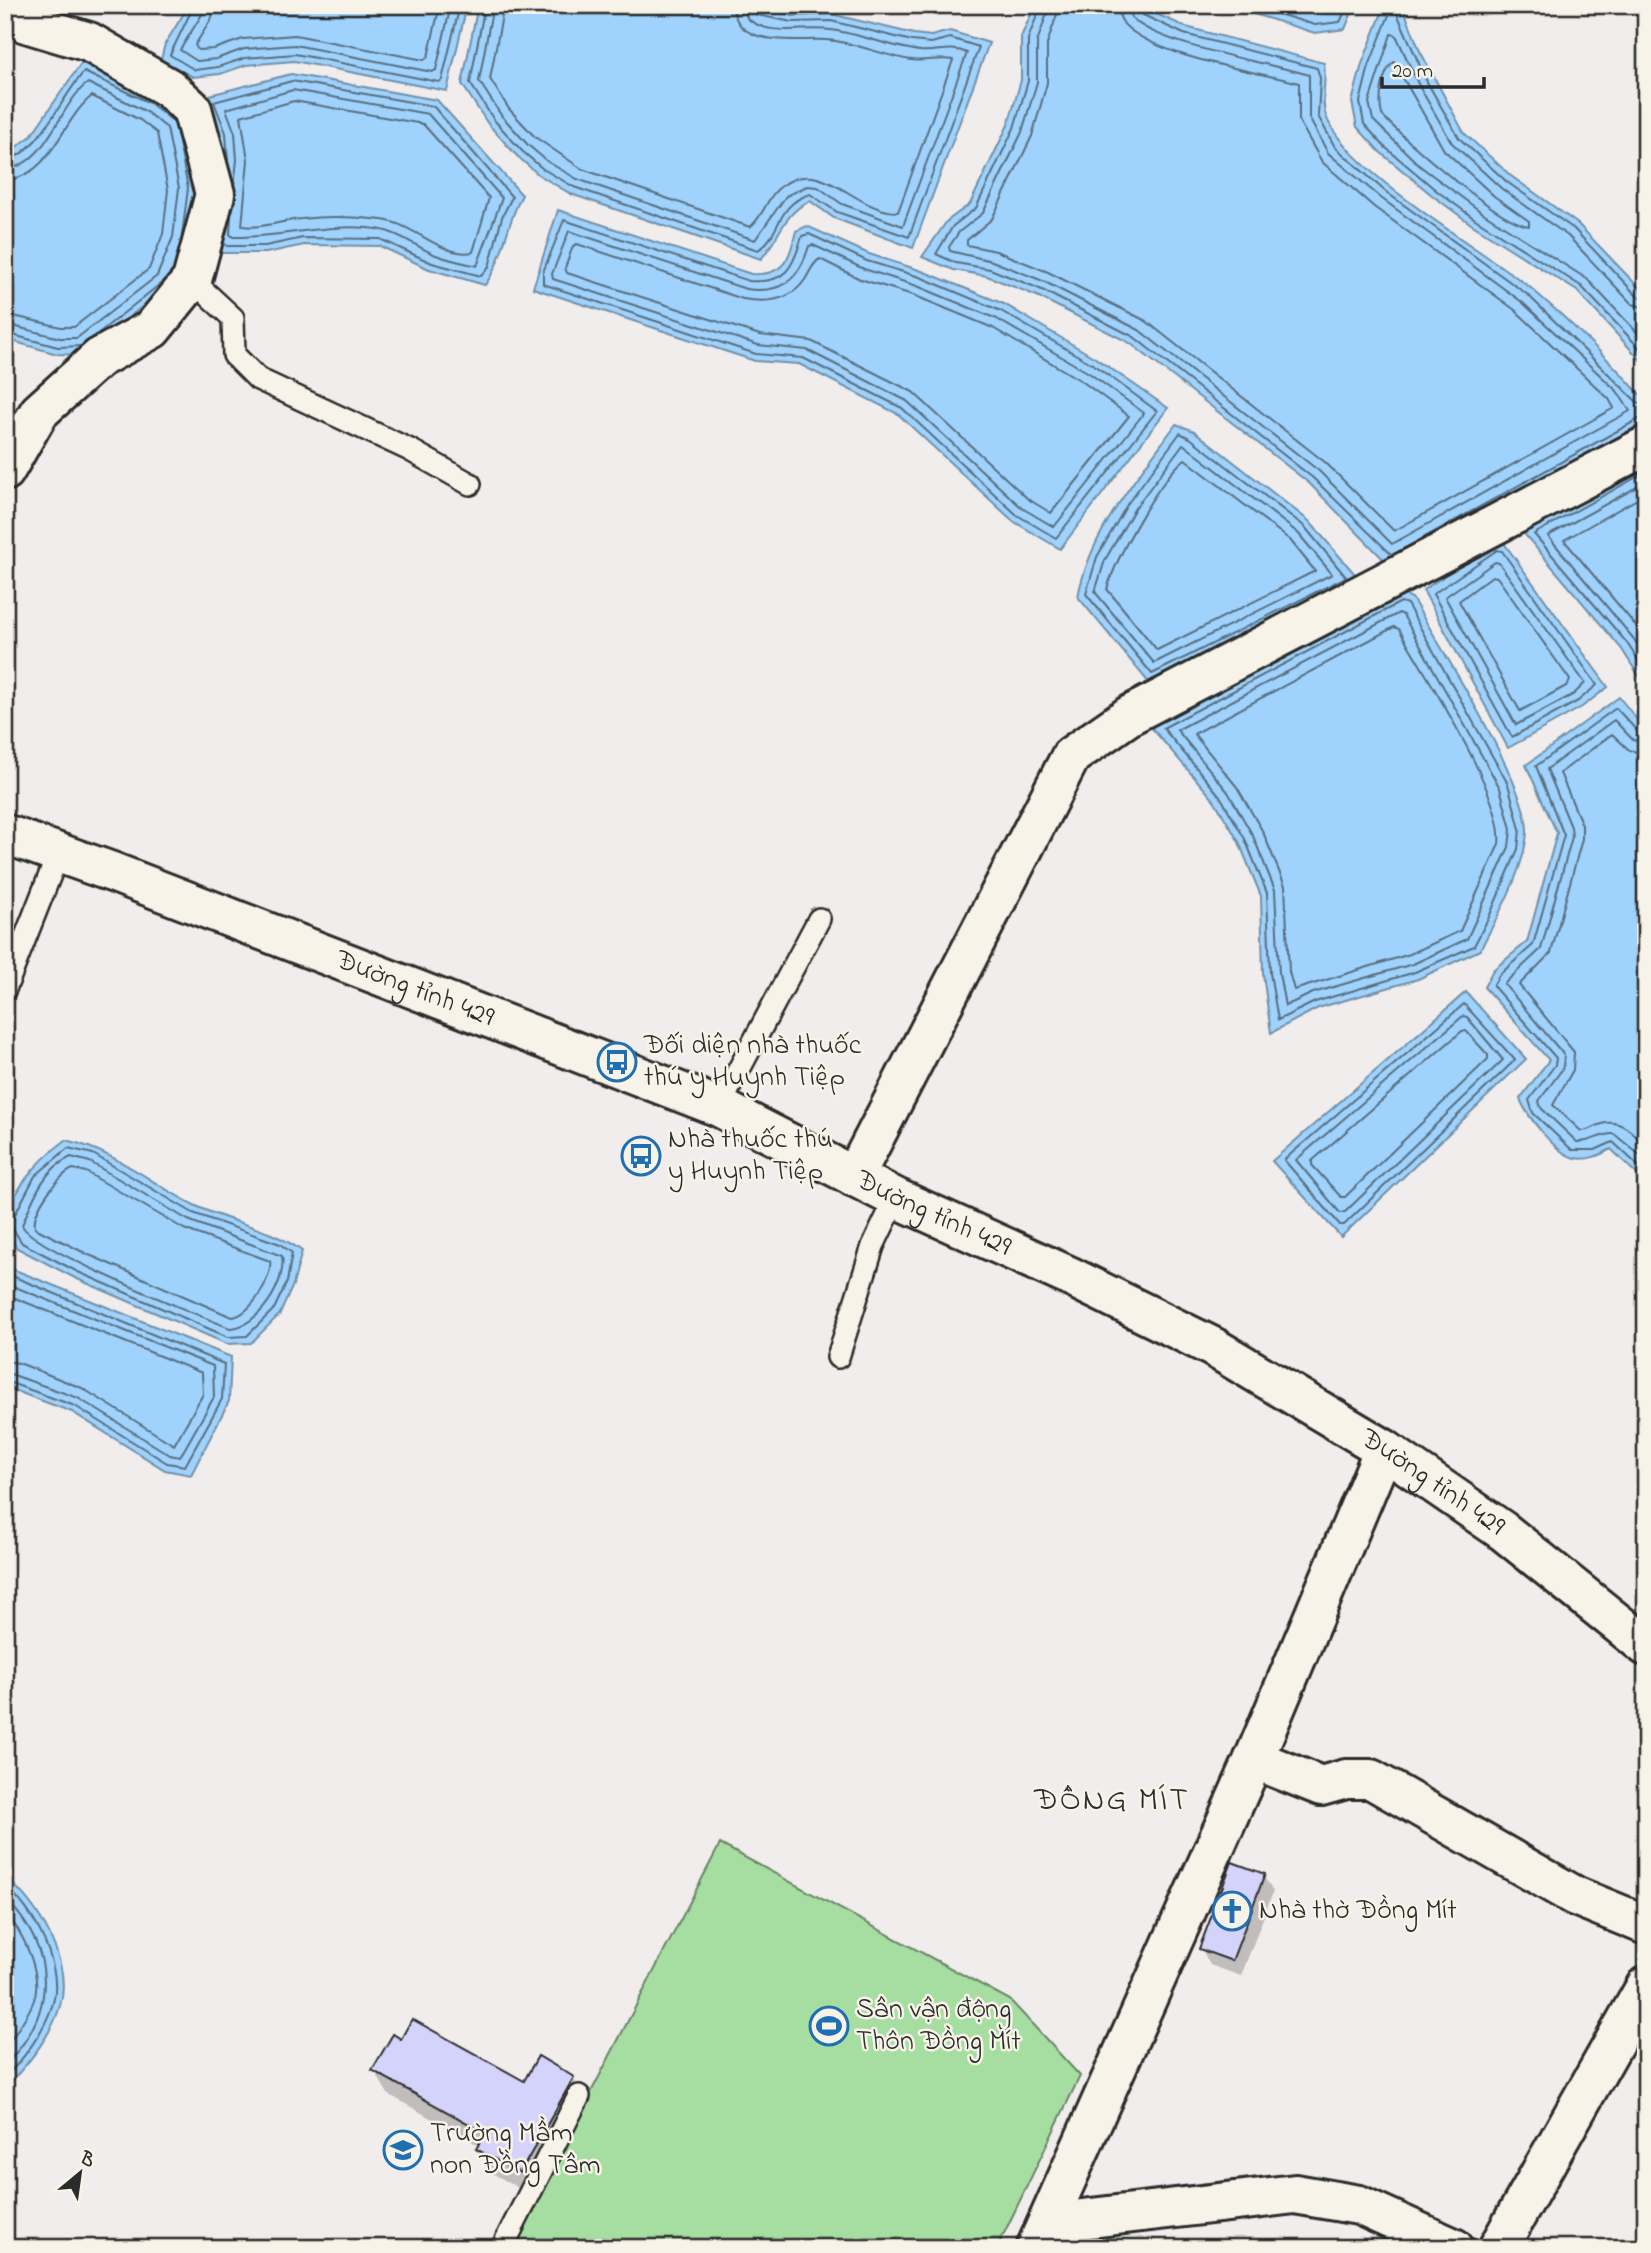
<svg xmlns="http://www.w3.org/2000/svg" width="1651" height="2253" font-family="'Indie Flower',sans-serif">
	<rect width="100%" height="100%" fill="#f0edec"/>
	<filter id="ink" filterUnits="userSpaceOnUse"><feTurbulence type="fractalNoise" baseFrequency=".0143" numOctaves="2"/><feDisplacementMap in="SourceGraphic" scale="14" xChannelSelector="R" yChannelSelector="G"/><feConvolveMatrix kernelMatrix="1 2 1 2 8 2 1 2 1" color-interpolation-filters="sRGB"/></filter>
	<g filter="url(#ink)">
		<polygon fill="#a6dda1" stroke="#688466" stroke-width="2" points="720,1844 1010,2000 1080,2076 997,2248 510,2248"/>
		<g fill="#9fd3fd" stroke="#7190a9" stroke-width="2">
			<polygon points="189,5 467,5 447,91 294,61 246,65 220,74 193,77 161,60 165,44"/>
			<path d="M478 5H752L793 16 831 14 914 34 931 36 950 31 989 43 913 248 834 218 810 201C784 212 779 239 761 259L571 194 539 175 517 156 488 124 462 84Z"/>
			<path d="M1035 5H1136L1186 27 1324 63C1327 80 1320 101 1326 116 1345 170 1483 250 1532 289 1572 323 1612 362 1646 401V421L1389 565 1309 483 1130 343 1037 296 987 276 954 270 922 257 947 221 970 204 1008 125 1021 80V37Z"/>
			<polygon points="1225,5 1355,5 1345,29 1315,33"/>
			<polygon points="1385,5 1402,5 1420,51 1464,133 1511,176 1578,224 1646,295 1646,366 1577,291 1471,224 1433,196 1380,152 1357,127 1352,102 1362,64"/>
			<polygon points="82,62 154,97 181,119 195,188 189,241 170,285 80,355 57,354 5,339 5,155 30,137"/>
			<path d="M291 74 437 100 522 195C506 224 504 259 485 285L429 269 380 246 304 245 266 253H223L215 244 221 161 219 135 202 97Z"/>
			<path d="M558 210 751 274C784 276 789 260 796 231L807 226 869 254 922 271 1004 304 1097 359 1168 408 1060 549 1013 521 898 414 799 364 755 361 533 288Z"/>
			<path d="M1176 424 1194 431 1309 521 1360 580 1150 684 1078 597C1090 531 1138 477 1176 424Z"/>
			<polygon points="1646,464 1646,687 1621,648 1521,530"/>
			<polygon points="1501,539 1608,687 1582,707 1508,748 1423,590"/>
			<path d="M1402 594 1412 598C1438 644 1529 786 1527 832 1525 868 1497 918 1480 950L1418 979 1318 1008 1271 1033 1263 974 1261 896 1239 842 1214 800 1150 726Z"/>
			<path d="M1619 697 1646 731V1187L1644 1181 1611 1149C1600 1155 1588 1161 1575 1158 1556 1154 1527 1116 1520 1099L1549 1060 1484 987 1493 970 1527 942 1557 833 1526 765Z"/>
			<polygon points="1466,992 1526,1059 1341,1237 1272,1161"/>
			<path d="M66 1140C114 1151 151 1183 194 1205 230 1223 269 1227 302 1251L293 1285 280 1314 251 1343 227 1344 75 1278 17 1248 5 1231C8 1193 37 1161 66 1140Z"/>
			<polygon points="5,1266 231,1357 229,1401 191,1475 165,1470 72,1412 5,1387"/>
			<path d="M5 1877C38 1904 73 1962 60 2006 51 2036 27 2066 5 2087Z"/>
		</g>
		<g fill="#0003">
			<polygon points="1263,1875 1273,1892 1241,1976 1210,1965 1201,1948"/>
			<polygon points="374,2070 524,2084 573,2078 587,2103 534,2197 492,2173 478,2149 480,2146 388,2094"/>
		</g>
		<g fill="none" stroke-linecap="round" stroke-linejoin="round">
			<g stroke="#596e7f" stroke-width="2">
				<polyline points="194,5 170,55 195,70 218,67 245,58 295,54 439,82 442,80 460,5"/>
				<polyline points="203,5 201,16 180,50 197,61 216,59 244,49 295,45 432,72 436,70 451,5"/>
				<polyline points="214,5 212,18 195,45 198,50 214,49 243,39 295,35 424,60 428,57 440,5"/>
				<path d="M485 5 470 83 494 120 522 151 543 169 574 187 758 250C781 236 775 205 810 194L837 212 909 237 979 47 950 38 931 43 912 41 831 21 792 22 757 15 752 5"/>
				<path d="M493 5 479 81 501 115 528 145 548 162 577 179 755 240 786 196 807 186 818 187 842 204 903 226 967 53C951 45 937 53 920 51 890 47 861 34 831 30 805 26 769 38 747 18L744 5"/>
				<path d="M504 5 490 79 509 109 535 137 582 169 750 227C763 218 767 195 783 185 824 156 855 212 898 212L953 60C942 57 925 62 911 60 883 56 855 42 827 40 798 38 735 50 733 5"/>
				<polyline points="1041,5 1028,39 1028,81 1014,128 976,208 953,226 936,254 956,263 990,269 1040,289 1134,337 1313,478 1392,555"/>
				<path d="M1050 5 1037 42V82L1022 132 983 213 959 232 949 247 950 251 992 261 1043 281 1139 330 1319 471 1392 544 1630 411 1617 391 1522 302 1381 198 1328 153 1309 118V75C1269 63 1163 46 1134 20 1130 16 1129 11 1129 5"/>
				<path d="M1060 5 1047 44V83L1032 136 992 219 967 240V245L996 251 1048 272 1146 321 1326 463 1394 531 1614 408 1609 399 1515 310 1374 207 1322 162 1299 121V83C1251 70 1167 59 1129 29 1121 23 1118 15 1118 5"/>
				<polyline points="1137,5 1141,14 1184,34 1317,68 1320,78 1318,116 1335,147 1386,192 1528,295 1638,403 1646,405"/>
				<polyline points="1249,5 1315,25 1340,22 1348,5"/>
				<path d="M1394 62 1444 150 1494 196 1529 221V226C1500 223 1404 140 1382 115 1378 101 1382 71 1394 62Z"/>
				<path d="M294 101 423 124 489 198 473 252C442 258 413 223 382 220 357 217 326 216 301 219 280 221 262 229 242 226L248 160 241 116Z"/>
				<polyline points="177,133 188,188 182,236"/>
				<path d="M5 160C37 157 63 94 84 72L150 103 174 122"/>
				<path d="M5 169C47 167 60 102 88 83L145 111 167 128 179 188 173 237 157 276 77 338H60L5 324"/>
				<path d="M5 180C51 178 62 119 92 96L140 120 157 133 168 190 163 234 149 269 74 327H61L5 314"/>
				<path d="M231 215 230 234 233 237C283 238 332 221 382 230 402 234 418 248 436 255 449 260 464 263 477 266L502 198 428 114 293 90 226 109 235 133 237 160 234 186"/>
				<path d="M564 220 749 281C785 284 793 269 802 236L809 234 867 261 920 277 1001 311 1094 365 1157 411 1056 538 1017 515 902 408 803 358 756 354 543 284V272Z"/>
				<path d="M569 231 746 289C782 294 799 280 809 246L813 245 864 269 917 286 997 319 1089 373 1144 413 1054 527 1022 508 907 401 807 350 758 345 553 279 552 274Z"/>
				<polyline points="224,243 227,246 265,246 303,238 380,239 432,263 481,276 489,267 502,217 512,197 433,106 292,81 214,102 226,133 228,162"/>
				<path d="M577 244 743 299C766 303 790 301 804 281 810 273 812 263 820 259L860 279 913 295 993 328 1083 382 1129 416 1051 513 1028 499 913 392 811 341 760 335 567 273 565 268 573 246Z"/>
				<polyline points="1646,299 1638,297 1574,229 1507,182 1459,138 1427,82 1396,11 1391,10 1369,66 1360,102 1364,124 1385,147 1437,191 1475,219 1581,286 1646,355"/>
				<polyline points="1646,308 1632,304 1568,236 1502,189 1452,143 1419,86 1396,35 1391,34 1369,102 1373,120 1420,166 1480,211 1587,279 1646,342"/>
				<polyline points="5,333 58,347 81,346"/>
				<polyline points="91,339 164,281"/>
				<polygon points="1180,433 1190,438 1304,526 1346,577 1152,674 1086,594 1097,557 1128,503"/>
				<polygon points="1183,444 1298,533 1332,574 1154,663 1095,592 1105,560 1135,508"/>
				<path d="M1185 459 1290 540 1315 571 1157 650 1107 589C1117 556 1158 481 1185 459Z"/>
				<polyline points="1646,472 1534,534 1627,643 1646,673"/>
				<polyline points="1646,482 1548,536 1633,638 1646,657"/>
				<polyline points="1646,494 1564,540 1646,638"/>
				<polygon points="1497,550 1502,551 1597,685 1578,701 1512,737 1433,594"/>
				<polyline points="1398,552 1646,415"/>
				<polygon points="1495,562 1499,563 1585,683 1574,694 1516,725 1445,597"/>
				<polygon points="1492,576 1497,577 1570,680 1568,685 1520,711 1459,601"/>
				<polygon points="1401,602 1407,604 1508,784 1520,829 1518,849 1489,917 1474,946 1415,972 1315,1002 1278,1020 1270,973 1267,893 1245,839 1220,796 1163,728"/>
				<polygon points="1399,613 1403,615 1500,788 1511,829 1509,847 1467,939 1413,964 1313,993 1285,1006 1279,973 1275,890 1253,836 1228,792 1177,730"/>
				<path d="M1394 627 1399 629C1425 675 1505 796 1499 844L1460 931 1410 954 1294 990 1289 972 1285 886 1263 832 1237 787 1194 734Z"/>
				<polyline points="1646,735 1638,732 1616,708 1536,766 1564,835 1533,945 1499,975 1493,986 1556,1058 1555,1065 1529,1100 1533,1113 1572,1150 1595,1150 1613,1142 1646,1173"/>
				<path d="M1646 744 1633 740 1614 720 1547 769 1571 827 1572 837 1541 949 1504 984 1564 1055 1563 1068 1539 1101 1541 1108 1577 1142C1591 1143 1601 1133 1614 1134L1646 1160"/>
				<path d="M1646 754 1629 750 1612 734 1560 773 1582 825V839L1551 953 1519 985 1574 1052 1573 1070 1553 1105 1581 1131C1590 1131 1594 1126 1602 1124 1621 1118 1634 1134 1646 1146"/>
				<polygon points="1464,1004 1515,1060 1344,1225 1340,1225 1284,1160"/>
				<polygon points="1463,1016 1467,1017 1503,1060 1345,1212 1340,1213 1296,1160"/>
				<polygon points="1462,1031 1466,1031 1488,1055 1488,1059 1345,1197 1341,1197 1312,1165 1312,1161"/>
				<polygon points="68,1148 93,1154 193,1213 280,1244 292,1253 287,1282 274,1309 247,1336 228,1337 78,1272 22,1243 10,1224 35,1176"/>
				<path d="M71 1157 90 1162 188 1220 282 1256C287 1283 257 1328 230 1328 196 1314 31 1249 22 1225 33 1199 43 1169 71 1157Z"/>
				<path d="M73 1169 86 1172 184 1229 270 1261C273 1278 250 1316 232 1317L87 1254 35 1228C31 1211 58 1175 73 1169Z"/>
				<polyline points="5,1273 224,1364 222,1399 185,1466 167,1463 75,1406 5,1381"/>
				<polyline points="5,1283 213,1366 214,1397 180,1457 170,1455 78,1398 5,1372"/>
				<polyline points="5,1294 202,1373 203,1394 174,1445 82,1388 19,1363 5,1361"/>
				<path d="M5 1886C34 1909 65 1968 52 2006 44 2031 24 2059 5 2077"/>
				<path d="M5 1898C56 1950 58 2012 5 2065"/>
				<path d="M5 1913C23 1931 43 1975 34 2000 27 2018 15 2033 5 2048"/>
			</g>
		</g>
		<g fill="#d4d3fb" stroke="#2b2b2b" stroke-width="2">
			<polygon points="1232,1862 1265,1874 1232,1961 1199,1949"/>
			<polygon points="412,2019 524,2081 538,2056 574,2077 520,2173 476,2149 485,2133 372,2070 393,2034 401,2039"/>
		</g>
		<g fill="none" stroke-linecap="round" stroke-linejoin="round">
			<defs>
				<g id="service">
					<polyline points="192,280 233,318 234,355 258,379 410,450 470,484"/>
					<polyline points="5,989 59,852"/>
					<polyline points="719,1107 819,919"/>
					<polyline points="838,1357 873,1246 896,1198"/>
					<polyline points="502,2248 579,2096"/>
				</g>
				<g id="minor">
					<polyline points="5,10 26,23 89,42 169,88 192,109 215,194 192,280 152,329 99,358 39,412 5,471"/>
					<polyline points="854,1177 1071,756 1130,715 1646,446"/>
					<polyline points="1254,1759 1321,1786 1346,1779 1371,1779 1575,1896 1646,1925"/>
					<polyline points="1048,2223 1295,2194 1359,2205 1454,2248"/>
					<polyline points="1498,2248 1646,1986"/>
				</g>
				<polyline id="tertiary" points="1036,2248 1254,1759 1384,1449"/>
				<g id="primary">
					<path id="s1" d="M5 834 112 872 719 1107 896 1198 1069 1276 1213 1347 1384 1449 1503 1531 1646 1646"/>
				</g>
			</defs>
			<use href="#service" stroke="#2b2b2b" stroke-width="26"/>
			<use href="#minor" stroke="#2b2b2b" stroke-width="44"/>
			<use href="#tertiary" stroke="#2b2b2b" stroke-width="44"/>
			<use href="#primary" stroke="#2b2b2b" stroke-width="44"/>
			<use href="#service" stroke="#f7f3e8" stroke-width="21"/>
			<use href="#minor" stroke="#f7f3e8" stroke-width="38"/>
			<use href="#tertiary" stroke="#f7f3e8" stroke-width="38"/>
			<use href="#primary" stroke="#f7f3e8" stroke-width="38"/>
		</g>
	</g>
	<defs>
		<symbol id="bus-ring" viewBox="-11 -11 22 22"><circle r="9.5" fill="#f7f3e8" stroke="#1f6fb2" stroke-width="1.5"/><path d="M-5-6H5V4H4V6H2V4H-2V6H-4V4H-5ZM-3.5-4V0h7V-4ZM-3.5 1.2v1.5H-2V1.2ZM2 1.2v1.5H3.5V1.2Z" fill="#1f6fb2"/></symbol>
		<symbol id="church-ring" viewBox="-11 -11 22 22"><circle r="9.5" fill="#f7f3e8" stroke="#1f6fb2" stroke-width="1.5"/><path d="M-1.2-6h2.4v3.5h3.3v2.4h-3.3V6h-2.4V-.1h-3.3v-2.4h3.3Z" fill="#1f6fb2"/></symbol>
		<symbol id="stadium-ring" viewBox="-11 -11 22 22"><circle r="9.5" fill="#f7f3e8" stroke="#1f6fb2" stroke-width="1.5"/><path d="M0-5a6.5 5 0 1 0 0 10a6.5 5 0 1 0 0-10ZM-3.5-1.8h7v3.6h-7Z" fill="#1f6fb2"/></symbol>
		<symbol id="school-ring" viewBox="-11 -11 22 22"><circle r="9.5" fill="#f7f3e8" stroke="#1f6fb2" stroke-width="1.5"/><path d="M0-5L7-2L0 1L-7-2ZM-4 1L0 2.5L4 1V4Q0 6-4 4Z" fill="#1f6fb2"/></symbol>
	</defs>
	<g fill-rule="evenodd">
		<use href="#bus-ring" x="595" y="1040" width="44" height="44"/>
		<use href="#bus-ring" x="619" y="1134" width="44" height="44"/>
		<use href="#church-ring" x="1210" y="1889" width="44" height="44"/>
		<use href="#stadium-ring" x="807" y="2004" width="44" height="44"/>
		<use href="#school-ring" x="381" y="2128" width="44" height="44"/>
	</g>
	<g text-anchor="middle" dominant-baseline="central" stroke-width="5" stroke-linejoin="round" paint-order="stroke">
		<g font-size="28" fill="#2b2b2b" stroke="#f7f3e8">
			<text stroke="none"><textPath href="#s1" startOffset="438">Đường tỉnh 429</textPath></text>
			<text stroke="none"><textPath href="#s1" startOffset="1004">Đường tỉnh 429</textPath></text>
			<text stroke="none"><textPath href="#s1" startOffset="1572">Đường tỉnh 429</textPath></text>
		</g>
		<g font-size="28" fill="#2b2b2b" stroke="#f7f3e8" text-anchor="start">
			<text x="644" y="1046">Đối diện nhà thuốc<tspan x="644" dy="32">thú y Huynh Tiệp</tspan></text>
			<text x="668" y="1140">Nhà thuốc thú<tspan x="668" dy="32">y Huynh Tiệp</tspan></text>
			<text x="1259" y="1911">Nhà thờ Đồng Mít</text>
			<text x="856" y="2010">Sân vận động<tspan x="856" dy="32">Thôn Đồng Mít</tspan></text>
			<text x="430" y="2134">Trường Mầm<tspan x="430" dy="32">non Đồng Tâm</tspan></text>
		</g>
		<g font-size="32" letter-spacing="2" fill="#2b2b2b" stroke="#f7f3e8">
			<text x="1112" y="1801">ĐỒNG MÍT</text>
		</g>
	</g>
	<rect width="1651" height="2253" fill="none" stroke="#f7f3e8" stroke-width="28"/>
	<rect x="14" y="14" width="1623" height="2225" fill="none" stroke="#2b2b2b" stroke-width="2.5" filter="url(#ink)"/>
	<g transform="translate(80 2173) rotate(29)" stroke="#f7f3e8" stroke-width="5" paint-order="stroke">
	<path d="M0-5L12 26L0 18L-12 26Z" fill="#2b2b2b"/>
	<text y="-10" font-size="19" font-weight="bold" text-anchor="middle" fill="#2b2b2b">B</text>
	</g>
	<path d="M1382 77v10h102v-10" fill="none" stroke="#2b2b2b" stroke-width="3.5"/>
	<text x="1392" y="77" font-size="21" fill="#2b2b2b" stroke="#f7f3e8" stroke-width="5" paint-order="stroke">20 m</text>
</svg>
